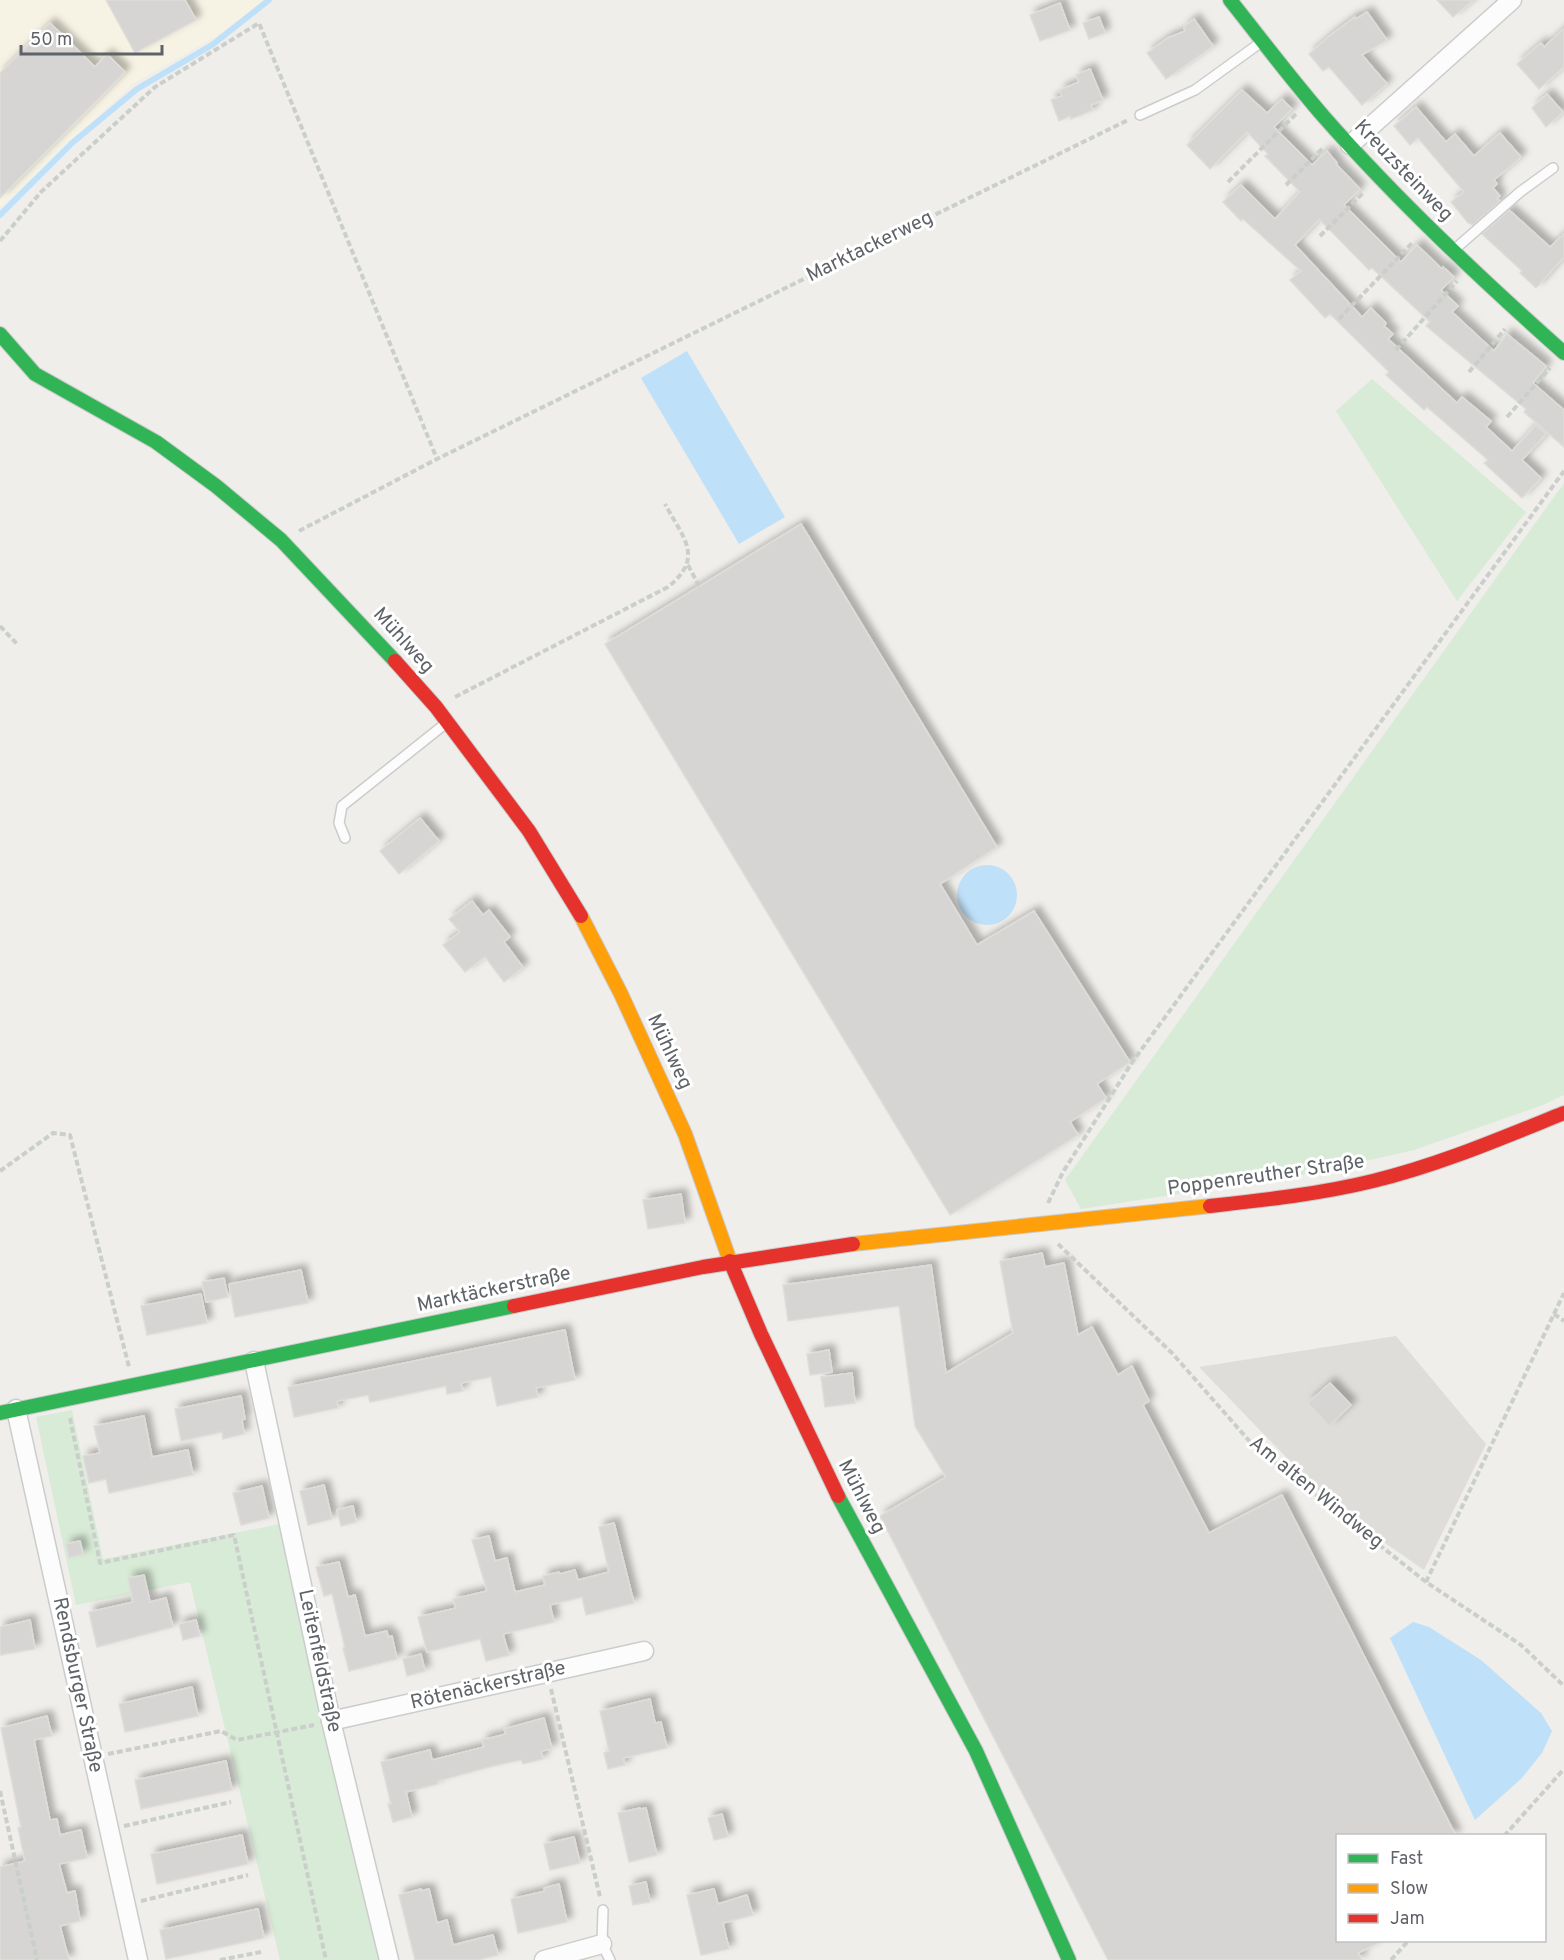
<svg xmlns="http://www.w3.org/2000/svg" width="1564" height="1960" font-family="Overpass,sans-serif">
	<defs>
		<filter id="shadow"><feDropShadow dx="5.5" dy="-5.5" stdDeviation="3" flood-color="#0004"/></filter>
	</defs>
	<rect width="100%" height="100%" fill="#efeeea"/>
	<polygon fill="#f7f3e4" points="0,0 267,0 216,36 134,83 0,208"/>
	<polygon fill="#dfddda" points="1396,1336 1486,1444 1424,1570 1336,1509 1199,1367"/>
	<g fill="#d8ebd6">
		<polygon points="1372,379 1526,512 1457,601 1336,411"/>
		<polygon points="1564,483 1564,1095 1543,1105 1414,1150 1302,1175 1081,1209 1065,1180"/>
		<polygon points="72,1410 103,1559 280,1524 382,1960 280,1960 190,1582 76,1605 36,1417"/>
	</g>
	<g fill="#bfe0f9">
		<polygon points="687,351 785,517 739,544 641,378"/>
		<circle cx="987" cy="895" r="30"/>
		<polygon points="1413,1622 1429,1627 1481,1660 1541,1713 1552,1731 1542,1753 1521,1779 1475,1820 1390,1638"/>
	</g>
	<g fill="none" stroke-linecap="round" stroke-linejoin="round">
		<polyline stroke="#bfe0f9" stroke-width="6" points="0,215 72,143 137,89 212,45 269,0"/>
	</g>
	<g fill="#d6d5d3" stroke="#deddd9" stroke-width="1.5" filter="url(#shadow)">
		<polygon points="106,0 185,0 196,20 135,53"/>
		<polygon points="1437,0 1473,0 1453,17"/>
		<polygon points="1060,3 1070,30 1040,41 1030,15"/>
		<polygon points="1367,12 1387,40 1362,55 1387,84 1362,105 1329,67 1323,71 1309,54 1332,34 1355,17 1356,19"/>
		<polygon points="1099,17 1105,33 1089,39 1083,23"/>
		<polygon points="1194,19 1213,46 1166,79 1147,53 1168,38 1185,31 1184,27"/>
		<polygon points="50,23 95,67 107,54 125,72 0,198 0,73"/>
		<polygon points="1564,29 1564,67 1539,89 1517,64 1541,43 1544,47"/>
		<polygon points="1090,69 1103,100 1091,105 1093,110 1071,119 1070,116 1059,121 1051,100 1062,96 1060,90 1079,82 1076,75"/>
		<polygon points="1242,90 1267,113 1282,99 1292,109 1274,127 1312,165 1327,151 1337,163 1336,164 1360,189 1344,205 1401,262 1417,245 1442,269 1443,267 1454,277 1441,290 1458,306 1452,312 1494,351 1507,334 1546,366 1533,383 1564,410 1564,447 1524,412 1526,409 1426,326 1430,322 1372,268 1369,270 1319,219 1295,245 1362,317 1371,308 1386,323 1384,326 1393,334 1388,339 1457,403 1462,397 1491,421 1486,427 1512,451 1536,425 1546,434 1522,460 1541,478 1522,498 1484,463 1488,460 1427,407 1424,410 1386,375 1389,372 1330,314 1325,318 1290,280 1301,271 1243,219 1241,221 1223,202 1241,185 1275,219 1300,192 1265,156 1268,154 1247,132 1210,169 1187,145"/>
		<polygon points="1547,94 1563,112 1546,127 1532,108"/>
		<polygon points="1416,107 1446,142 1455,134 1474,156 1500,133 1521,157 1494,180 1497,184 1493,188 1500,196 1497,199 1500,201 1473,225 1468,223 1451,202 1464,192 1418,138 1410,145 1394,126"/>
		<polygon points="1509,210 1550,247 1564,234 1564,257 1536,288 1520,273 1522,271 1482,234"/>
		<polygon points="801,524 997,847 940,884 977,945 1034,911 1130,1062 1097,1084 1106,1098 1070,1122 1078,1135 950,1215 605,644"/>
		<polygon points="420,818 439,841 399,874 380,851"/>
		<polygon points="472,901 483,915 489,910 510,937 504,942 523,967 504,982 485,957 465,972 443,945 460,932 449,919"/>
		<polygon points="681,1194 685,1223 648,1229 643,1200"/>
		<polygon points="1042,1253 1045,1267 1064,1263 1078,1335 1092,1327 1118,1375 1132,1366 1149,1401 1143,1405 1209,1533 1282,1495 1456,1836 1338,1836 1338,1941 1382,1941 1358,1953 1362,1960 1108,1960 880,1516 946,1477 915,1426 899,1306 788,1321 783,1285 931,1265 946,1373 1013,1333 1000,1261"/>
		<polygon points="301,1270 308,1303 235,1317 229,1284"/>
		<polygon points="224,1278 228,1297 206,1302 202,1282"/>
		<polygon points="201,1294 207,1323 147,1335 141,1306"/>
		<polygon points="565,1330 575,1380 536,1388 538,1397 497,1406 491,1377 461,1383 463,1391 447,1394 446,1386 370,1402 368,1395 337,1401 338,1408 294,1417 288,1387"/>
		<polygon points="829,1350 832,1372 810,1375 807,1354"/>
		<polygon points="852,1373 855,1403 825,1407 821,1377"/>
		<polygon points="1330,1383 1351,1405 1329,1426 1308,1403"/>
		<polygon points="241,1396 245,1419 242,1420 244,1434 223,1439 222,1432 181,1441 175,1409"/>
		<polygon points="144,1416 152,1457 188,1450 193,1475 109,1493 106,1479 89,1483 83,1456 100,1453 94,1426"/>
		<polygon points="324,1485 332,1519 308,1525 300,1491"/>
		<polygon points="262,1486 269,1518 241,1525 233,1493"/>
		<polygon points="353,1506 356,1522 341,1526 337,1510"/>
		<polygon points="614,1523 634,1603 586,1615 582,1597 550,1605 554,1622 503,1634 509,1655 486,1661 480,1639 427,1652 418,1617 456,1608 453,1599 487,1591 472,1540 489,1536 495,1561 507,1558 515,1592 545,1585 543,1576 559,1572 560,1574 575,1570 578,1580 609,1572 599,1527"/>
		<polygon points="80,1541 83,1554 69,1558 66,1544"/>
		<polygon points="339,1562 348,1597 355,1595 365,1636 387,1631 388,1637 392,1636 397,1659 349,1671 343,1648 345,1648 332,1594 324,1596 316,1567"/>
		<polygon points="144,1575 150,1602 166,1598 173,1627 97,1647 89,1612 133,1602 128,1578"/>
		<polygon points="30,1620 35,1649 0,1655 0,1627"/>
		<polygon points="196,1620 200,1636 183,1640 179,1624"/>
		<polygon points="421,1654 425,1671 407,1676 403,1659"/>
		<polygon points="192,1687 198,1716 125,1732 119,1704"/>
		<polygon points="650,1699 655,1723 661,1722 667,1748 623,1758 625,1765 608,1769 604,1753 609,1751 600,1711"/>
		<polygon points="47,1716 52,1736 34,1740 50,1820 57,1819 60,1835 81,1830 87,1858 59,1864 67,1893 75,1891 80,1921 60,1926 69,1960 0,1960 0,1867 25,1861 18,1828 21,1827 1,1728"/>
		<polygon points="544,1718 552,1749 541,1751 543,1759 523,1764 521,1760 489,1767 438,1781 438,1784 406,1792 412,1817 393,1822 388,1804 391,1804 381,1762 430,1750 432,1760 484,1747 482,1740 506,1734 504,1729"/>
		<polygon points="226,1761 232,1790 141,1809 135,1780"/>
		<polygon points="640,1808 640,1809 646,1808 657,1855 629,1862 618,1813"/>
		<polygon points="722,1814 728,1837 714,1840 708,1818"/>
		<polygon points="242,1835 248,1864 157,1884 151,1854"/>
		<polygon points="574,1837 580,1863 550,1870 544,1844"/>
		<polygon points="646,1882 650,1902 633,1905 629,1886"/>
		<polygon points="559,1884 567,1922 518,1933 511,1899 545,1891 544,1888"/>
		<polygon points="421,1889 421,1891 429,1889 437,1923 447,1920 453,1945 493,1935 498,1955 478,1960 415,1960 399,1895"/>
		<polygon points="714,1889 718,1904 747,1895 753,1915 723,1923 729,1949 701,1955 687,1895"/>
		<polygon points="258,1909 264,1938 166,1959 160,1930"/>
	</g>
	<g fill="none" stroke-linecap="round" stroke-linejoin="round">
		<defs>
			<g id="lane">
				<polyline points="1140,115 1195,90 1260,43"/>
				<polyline points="1455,249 1520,192 1553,168"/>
				<polyline points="345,838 339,823 342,806 445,724"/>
				<polyline points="603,1910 602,1944 610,1960"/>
			</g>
			<g id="street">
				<polyline points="1350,145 1512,0"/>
				<polyline points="254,1361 331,1721 389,1960"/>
				<polyline points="16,1409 138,1960"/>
				<polyline points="331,1721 644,1651"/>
				<polyline points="544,1960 602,1944"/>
			</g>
			<g id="fast">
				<path d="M1230 0C1261 39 1291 79 1324 117 1398 201 1480 278 1564 353"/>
				<polyline points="0,334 35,374 156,442 216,486 281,540 395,661"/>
				<polyline points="0,1413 514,1306"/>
				<polyline points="838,1496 976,1751 1069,1960"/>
			</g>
			<g id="slow">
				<polyline points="581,916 621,994 685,1134 730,1261"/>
				<polyline points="853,1244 1210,1206"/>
			</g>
			<g id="jam">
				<polyline points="395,661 436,707 529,831 581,916"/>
				<path d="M1210 1206C1264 1200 1320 1194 1373 1181 1439 1165 1502 1138 1564 1113"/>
				<polyline points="730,1261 761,1334 838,1496"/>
				<polyline points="514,1306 703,1267 853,1244"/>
			</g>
		</defs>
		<use href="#lane" stroke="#cbcccc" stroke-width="12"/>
		<use href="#street" stroke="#cbcccc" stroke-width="21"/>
		<use href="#fast" stroke="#cacacb" stroke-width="16"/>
		<use href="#slow" stroke="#cacacb" stroke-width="16"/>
		<use href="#jam" stroke="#cacacb" stroke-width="16"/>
		<g stroke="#cacfcc" stroke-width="4" stroke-dasharray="6 3" stroke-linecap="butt">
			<polyline points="1228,182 1296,114"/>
			<polyline points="1286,185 1324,147"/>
			<polyline points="1320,236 1364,192"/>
			<polyline points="0,241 41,192 155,87 259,23 437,459"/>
			<polyline points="1339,319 1413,242"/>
			<polyline points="1396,350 1457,281"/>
			<polyline points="1469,372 1505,329"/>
			<polyline points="1507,417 1550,368"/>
			<polyline points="299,531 437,459 1128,120"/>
			<polyline points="688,565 699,586"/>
			<polyline points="0,626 17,644"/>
			<path d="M455 697 668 587C705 557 683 538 665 504"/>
			<polyline points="0,1171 53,1133 70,1135 129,1367"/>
			<polyline points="1048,1203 1063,1172 1133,1061 1564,471"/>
			<polyline points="1058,1244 1172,1353 1252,1444 1426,1582 1521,1645 1564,1686"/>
			<polyline points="1554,1314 1564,1321"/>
			<polyline points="70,1418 100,1563 234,1535 326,1960"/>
			<polyline points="1426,1582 1564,1293"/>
			<polyline points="551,1689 600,1897"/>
			<polyline points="108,1754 221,1731 237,1740 314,1725"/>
			<polyline points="0,1791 37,1960"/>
			<polyline points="124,1826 231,1802"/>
			<polyline points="1504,1836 1564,1769"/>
			<polyline points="141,1901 248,1875"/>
			<polyline points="220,1960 261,1952"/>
			<polyline points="1391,1960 1409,1940"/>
		</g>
		<use href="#lane" stroke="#fdfcfc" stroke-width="9"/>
		<use href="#street" stroke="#fdfcfc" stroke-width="18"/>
		<use href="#fast" stroke="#30b455" stroke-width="14"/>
		<use href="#slow" stroke="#ff9f0a" stroke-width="14"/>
		<use href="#jam" stroke="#e5322d" stroke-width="14"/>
	</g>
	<g text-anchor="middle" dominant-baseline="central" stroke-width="6" stroke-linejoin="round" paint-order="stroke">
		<g font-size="20" fill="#5f6368" stroke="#fff">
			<text transform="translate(1403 171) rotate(46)">Kreuzsteinweg</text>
			<text transform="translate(870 247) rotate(-26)">Marktackerweg</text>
			<text transform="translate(403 641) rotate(48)">Mühlweg</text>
			<text transform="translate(669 1052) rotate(65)">Mühlweg</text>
			<text transform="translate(1266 1176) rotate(-8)">Poppenreuther Straße</text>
			<text transform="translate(494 1290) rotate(-12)">Marktäckerstraße</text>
			<text transform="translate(1316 1493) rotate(39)">Am alten Windweg</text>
			<text transform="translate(861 1497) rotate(63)">Mühlweg</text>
			<text transform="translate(319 1661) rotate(78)">Leitenfeldstraße</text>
			<text transform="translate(77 1685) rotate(78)">Rendsburger Straße</text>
			<text transform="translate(488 1686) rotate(-13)">Rötenäckerstraße</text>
		</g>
	</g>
	<rect x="1336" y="1834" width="210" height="108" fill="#ffffff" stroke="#bfc1c3" stroke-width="1.5"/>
	<rect x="1348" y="1854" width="30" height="9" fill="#30b455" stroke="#bfc1c3" stroke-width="1.5"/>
	<text x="1390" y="1864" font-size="18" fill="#5f6368">Fast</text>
	<rect x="1348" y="1884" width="30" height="9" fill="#ff9f0a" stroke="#bfc1c3" stroke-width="1.5"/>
	<text x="1390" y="1894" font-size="18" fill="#5f6368">Slow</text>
	<rect x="1348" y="1914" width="30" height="9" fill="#e5322d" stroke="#bfc1c3" stroke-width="1.5"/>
	<text x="1390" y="1924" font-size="18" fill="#5f6368">Jam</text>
	<path d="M21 45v9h141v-9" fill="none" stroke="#5f6368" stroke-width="3"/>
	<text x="30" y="45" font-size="18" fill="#5f6368" stroke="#ffffff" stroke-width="4.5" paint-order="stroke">50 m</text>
</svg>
